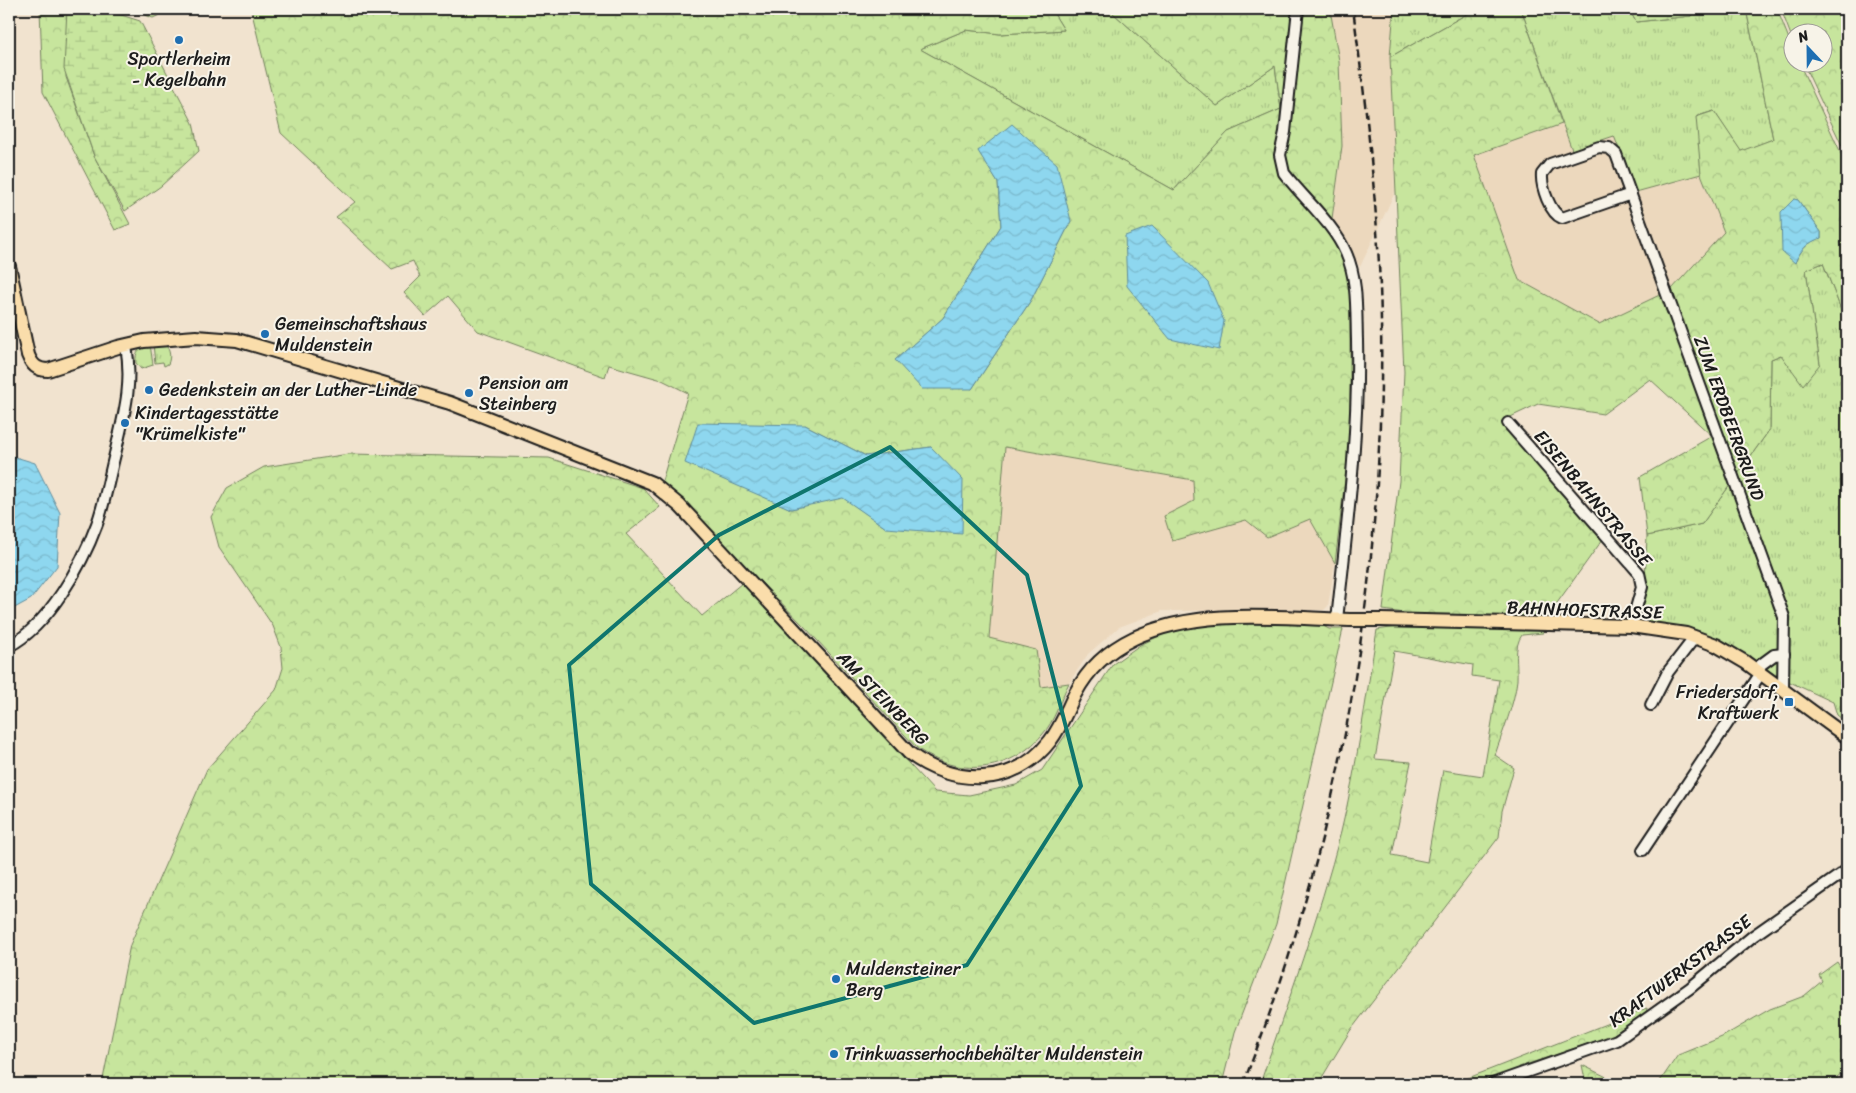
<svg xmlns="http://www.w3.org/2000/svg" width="1856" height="1093" font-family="Sriracha,sans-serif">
	<defs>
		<pattern id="grass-tufts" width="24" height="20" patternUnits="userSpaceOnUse" patternTransform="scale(1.25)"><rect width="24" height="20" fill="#c7e59d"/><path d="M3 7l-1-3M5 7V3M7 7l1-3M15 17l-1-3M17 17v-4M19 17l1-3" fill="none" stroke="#aac487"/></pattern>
		<pattern id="forest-crowns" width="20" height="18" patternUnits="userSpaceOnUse" patternTransform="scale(1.25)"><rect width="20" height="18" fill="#c7e59d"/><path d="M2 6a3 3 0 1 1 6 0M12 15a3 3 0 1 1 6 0" fill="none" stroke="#aac487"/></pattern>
		<pattern id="wetland-marsh" width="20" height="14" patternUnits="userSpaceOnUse" patternTransform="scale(1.25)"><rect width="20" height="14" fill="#c7e59d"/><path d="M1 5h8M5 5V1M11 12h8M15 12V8" fill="none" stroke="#aac487"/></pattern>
		<pattern id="water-waves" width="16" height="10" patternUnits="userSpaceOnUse" patternTransform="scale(1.25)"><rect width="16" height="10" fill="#8ed7ef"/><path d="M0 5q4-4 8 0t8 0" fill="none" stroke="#7ab8cc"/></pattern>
	</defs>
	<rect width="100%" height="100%" fill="#f1e3cf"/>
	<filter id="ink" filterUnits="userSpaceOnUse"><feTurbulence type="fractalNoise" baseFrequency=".02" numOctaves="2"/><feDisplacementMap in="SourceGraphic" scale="10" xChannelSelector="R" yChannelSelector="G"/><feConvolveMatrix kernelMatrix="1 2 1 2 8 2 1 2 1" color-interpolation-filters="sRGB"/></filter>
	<g filter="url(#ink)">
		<g fill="#ecd8bd">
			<polygon points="1330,9 1394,9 1390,57 1395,192 1360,267 1344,239 1332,222 1342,146 1339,61"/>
			<polygon points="1562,124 1572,150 1614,136 1637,192 1701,174 1724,232 1672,289 1599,324 1519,280 1473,155"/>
			<polygon points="1005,447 1193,480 1194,501 1172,540 1246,520 1267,537 1310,519 1335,563 1328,606 1324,610 1162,611 1119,627 1088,654 1069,683 1040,687 989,638"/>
		</g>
		<g fill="url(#grass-tufts)" stroke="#72805c">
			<polygon points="1051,9 1111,9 1113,13 1217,106 1275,66 1281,109 1228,132 1174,190 920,49 966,30 1000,34 1064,30"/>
			<polygon points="1394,9 1476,9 1390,57"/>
			<polygon points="1521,9 1629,9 1636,22 1691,16 1693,9 1746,9 1773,139 1741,152 1714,111 1697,116 1701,174 1636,192 1614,136 1572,150"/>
			<polygon points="1823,263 1847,325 1847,441 1839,450 1847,473 1847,723 1837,715 1833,702 1777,676 1719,640 1697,631 1638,620 1645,581 1647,536 1702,524 1770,429 1771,359 1781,355 1820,364 1806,270"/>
			<path d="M150 344 153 365 141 369 136 363C135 351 139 348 150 344Z"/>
			<path d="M153 344 166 345C170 351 171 357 168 364L164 366 163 362 155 363Z"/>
		</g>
		<g fill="url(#forest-crowns)" stroke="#72805c" fill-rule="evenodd">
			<polygon points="40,9 69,9 66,77 94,156 130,224 115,230 43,92"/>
			<polygon points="130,9 172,9 153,18"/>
			<path d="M251 9H1051L1064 30 1000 34 966 30 920 49 1174 190 1228 132 1281 109 1275 66 1217 106 1113 13 1111 9H1330L1339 61 1342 146 1330 233 1343 259 1350 285V437L1335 563 1310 519 1267 537 1246 520 1172 541 1164 516 1194 501 1193 480 1005 447 989 638 1036 650 1041 687 1069 683C1060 700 1055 721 1042 735 1009 773 957 778 917 748L804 626 662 481 688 393 662 380 609 365 605 377 478 331 448 296 425 316 404 293 420 277 413 261 392 269 336 217 355 202 281 133ZM978 150 1071 221 1031 300 972 389 895 360 943 318 1001 226 998 183ZM805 425 866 456 931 447 886 528 843 497 791 509 765 497Z"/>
			<path d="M1476 9H1521L1562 124 1474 155 1519 280 1599 324 1672 289 1724 232 1701 174 1696 117 1714 111 1741 151 1773 139 1746 9H1777L1793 49 1794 62 1799 63 1847 166V325L1823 263 1806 270 1820 364 1803 385 1781 355 1771 359 1770 429 1702 524 1647 536 1640 477 1712 436 1650 379 1603 414 1538 404 1502 421 1603 539 1547 617 1412 614 1383 610 1399 481 1404 372 1390 57ZM1795 199 1798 200 1821 232V238C1807 242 1801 250 1795 263Z"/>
			<polygon points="1629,9 1693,9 1691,16 1636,22"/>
			<polygon points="1781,9 1847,9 1847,156 1803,63 1824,62 1824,32 1794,32 1793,41"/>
			<polygon points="349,454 549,458 643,488 660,507 626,534 702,616 742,583 935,792 969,795 1016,785 1042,770 1113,664 1140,645 1174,629 1219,622 1321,625 1329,629 1343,629 1276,924 1235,1032 1222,1084 102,1084 130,945 207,769 276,690 283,668 281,647 273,626 219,547 211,517 227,488 264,467"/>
			<path d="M1404 626 1543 629V633L1522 635C1513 647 1518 665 1517 680 1514 706 1503 730 1495 755L1514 768 1502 811 1499 837 1350 1031 1318 1084H1260C1288 1001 1319 917 1341 832 1357 766 1366 698 1377 630ZM1394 651 1473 665 1472 676 1499 680 1483 776 1443 770 1427 862 1392 855 1411 762 1375 759Z"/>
			<polygon points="1837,962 1842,970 1847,966 1847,1069 1837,1077 1837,1084 1658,1084 1678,1055 1722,1037 1770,1009 1804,996 1822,981 1819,975"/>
			<polygon points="1647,1008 1646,1014 1611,1036 1519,1067 1527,1084 1453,1084"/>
			<polygon points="1582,1065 1621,1084 1586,1084"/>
		</g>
		<polygon fill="url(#wetland-marsh)" stroke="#72805c" points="67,9 115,9 115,13 140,21 193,123 199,151 161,186 125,211 94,156 64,69"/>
		<g fill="url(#water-waves)" stroke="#608c9b">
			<polygon points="1012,124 1057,164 1071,221 1031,300 972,389 922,389 895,360 943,318 1001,226 998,183 978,151"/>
			<path d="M1794 199 1798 200 1821 232V238C1808 242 1800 250 1795 263L1782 252 1781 212Z"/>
			<polygon points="1152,226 1208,283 1224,321 1219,350 1170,339 1127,286 1125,236"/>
			<polygon points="698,423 805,425 866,456 931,447 963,480 962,534 886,528 843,498 791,509 685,463"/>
			<polygon points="9,455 35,463 60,513 57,566 31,599 9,611"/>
		</g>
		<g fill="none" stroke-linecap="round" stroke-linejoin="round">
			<defs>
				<g id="minor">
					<path d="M1298 9 1285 132 1280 155 1284 173C1304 199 1333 223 1346 253 1358 280 1356 311 1357 340 1359 434 1347 526 1337 620"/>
					<path d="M1631 194 1562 218C1550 213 1541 187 1542 174L1550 164 1599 147 1609 148 1616 154 1784 617 1783 689"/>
					<polyline points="1508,423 1639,573 1642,587 1631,626"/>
					<path d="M9 646C48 626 82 565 97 524 105 502 109 477 115 454 124 414 133 386 126 345"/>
					<polyline points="1755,669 1774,655 1784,654"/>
					<polyline points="1651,705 1668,672 1695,637"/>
					<polyline points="1643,850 1761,673"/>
					<polyline points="1492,1084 1617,1040 1690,988 1753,936 1847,870"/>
				</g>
				<g id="major">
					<path d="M9 266 28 355C32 365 37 370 48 370L118 347 144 341 196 337 237 340 450 403 652 483 680 506 909 753C953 787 1015 787 1050 741 1061 727 1067 710 1075 694 1088 669 1109 650 1134 638 1200 607 1280 618 1350 620"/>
					<polyline points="1381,620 1631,626 1686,634 1716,645 1745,662 1847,737"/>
				</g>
			</defs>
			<use href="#minor" stroke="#1c1c1c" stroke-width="14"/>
			<use href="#major" stroke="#1c1c1c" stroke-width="16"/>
			<use href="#minor" stroke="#f7f3e8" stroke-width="10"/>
			<use href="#major" stroke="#faddab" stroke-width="12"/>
			<path stroke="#1c1c1c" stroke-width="2.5" stroke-dasharray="8 4" stroke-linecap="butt" d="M1243 1084C1339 844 1385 580 1381 321 1379 216 1367 112 1353 9"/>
			<defs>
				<polyline id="major-bridge" points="1350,620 1381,620"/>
			</defs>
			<use href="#major-bridge" stroke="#1c1c1c" stroke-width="16" stroke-linecap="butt"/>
			<use href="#major-bridge" stroke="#faddab" stroke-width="12"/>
		</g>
	</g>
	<path fill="none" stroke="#0f766e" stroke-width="4" stroke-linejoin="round" d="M890 447 1027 575 1081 786 967 965 754 1023 591 884 569 665 719 535Z"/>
	<g fill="#1f6fb2" stroke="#f7f3e8" stroke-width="2">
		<circle cx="179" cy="40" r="5"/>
		<circle cx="265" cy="334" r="5"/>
		<circle cx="149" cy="390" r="5"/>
		<circle cx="469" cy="393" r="5"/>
		<circle cx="125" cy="423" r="5"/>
		<rect x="1784" y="697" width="10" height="10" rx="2.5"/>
		<circle cx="836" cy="979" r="5"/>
		<circle cx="834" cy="1054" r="5"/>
	</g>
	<g text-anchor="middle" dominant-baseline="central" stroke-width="4" stroke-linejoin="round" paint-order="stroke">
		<g font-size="18" fill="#1c1c1c" stroke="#f7f3e8" text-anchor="start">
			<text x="179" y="59" text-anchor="middle">Sportlerheim<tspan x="179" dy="21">- Kegelbahn</tspan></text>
			<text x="275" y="324">Gemeinschaftshaus<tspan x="275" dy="21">Muldenstein</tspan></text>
			<text x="479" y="383">Pension am<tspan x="479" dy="21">Steinberg</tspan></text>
			<text x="159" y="390">Gedenkstein an der Luther-Linde</text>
			<text x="135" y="413">Kindertagesstätte<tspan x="135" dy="21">"Krümelkiste"</tspan></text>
			<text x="1779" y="692" text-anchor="end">Friedersdorf,<tspan x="1779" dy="21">Kraftwerk</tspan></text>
			<text x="846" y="969">Muldensteiner<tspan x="846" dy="21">Berg</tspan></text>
			<text x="844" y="1054">Trinkwasserhochbehälter Muldenstein</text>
		</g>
		<g font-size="18" fill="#1c1c1c" stroke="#f7f3e8">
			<text transform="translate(1729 418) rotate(70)">ZUM ERDBEERGRUND</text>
			<text transform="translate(1593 498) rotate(50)">EISENBAHNSTRASSE</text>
			<text transform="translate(1585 610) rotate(2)">BAHNHOFSTRASSE</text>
			<text transform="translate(883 698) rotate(46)">AM STEINBERG</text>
			<text transform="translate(1680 971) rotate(-37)">KRAFTWERKSTRASSE</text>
		</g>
	</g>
	<rect width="1856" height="1093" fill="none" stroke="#f7f3e8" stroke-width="30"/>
	<rect x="15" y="15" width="1826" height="1063" fill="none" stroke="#1c1c1c" stroke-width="2" filter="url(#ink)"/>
	<g transform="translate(1808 48) rotate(338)"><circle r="24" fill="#f7f3e8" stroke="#9f9d96"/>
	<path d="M0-4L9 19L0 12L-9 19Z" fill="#1f6fb2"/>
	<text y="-8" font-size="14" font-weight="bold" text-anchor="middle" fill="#1c1c1c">N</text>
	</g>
</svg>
